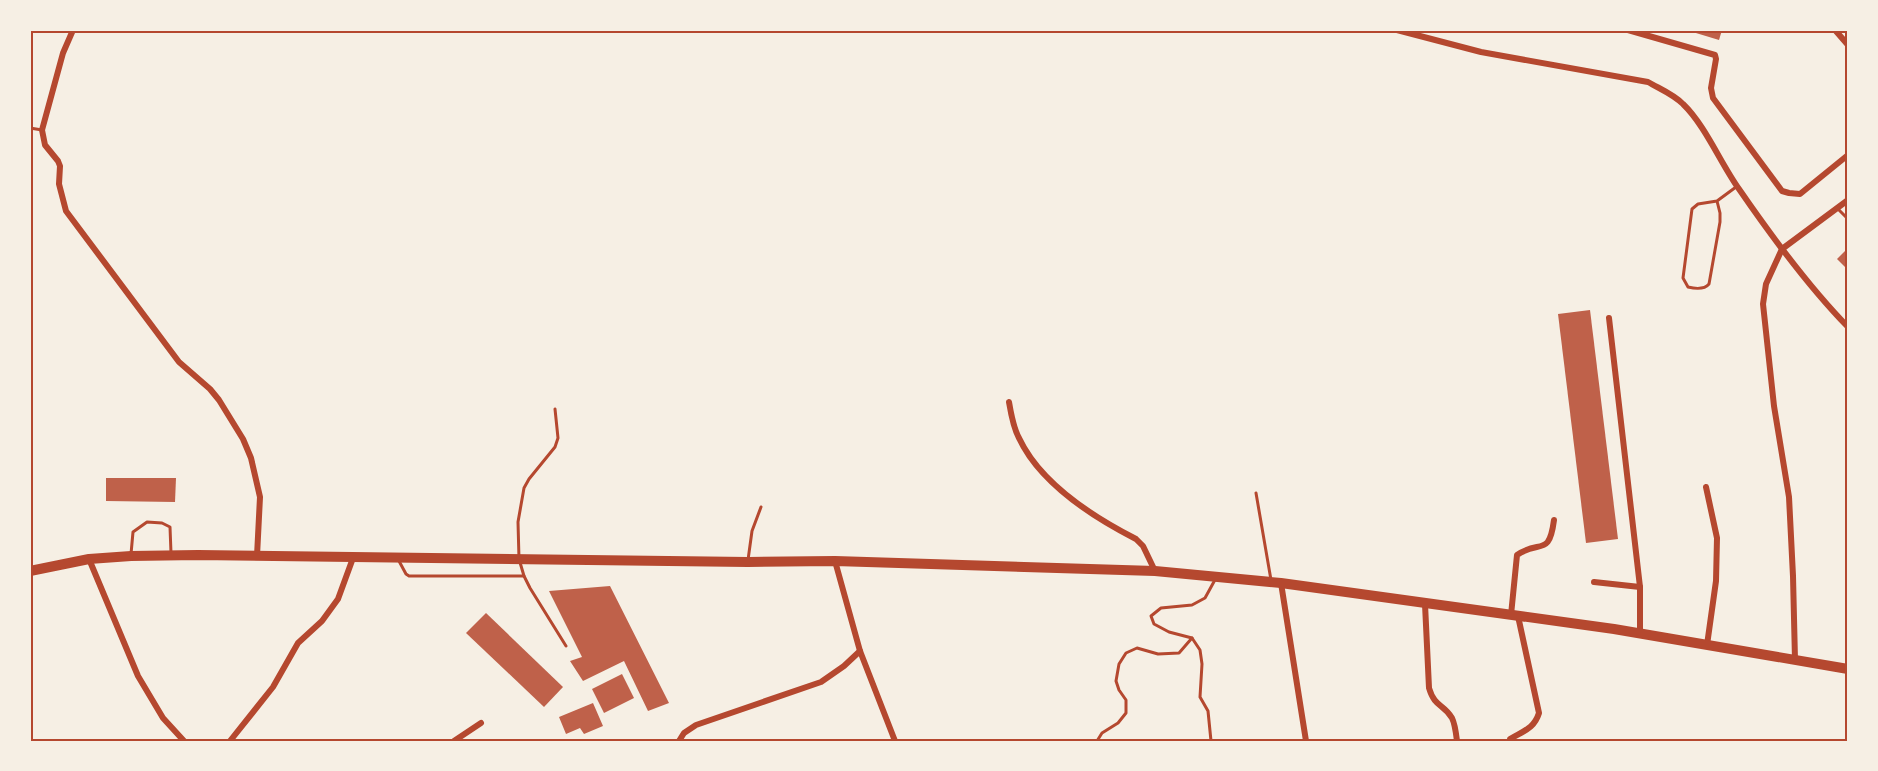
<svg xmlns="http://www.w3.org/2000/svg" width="1878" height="771" font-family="Roboto,sans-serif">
	<rect width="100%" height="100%" fill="#f6efe4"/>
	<g fill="#bf614a">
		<polygon points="1686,30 1722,30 1719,40"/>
		<polygon points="1848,248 1848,270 1837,259"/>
		<polygon points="1590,310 1618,539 1586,543 1558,314"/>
		<polygon points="106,478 176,478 175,502 106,501"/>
		<polygon points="610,586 669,703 648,711 624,661 583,681 570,661 582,657 549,591"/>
		<polygon points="486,613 563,687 544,707 466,633"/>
		<polygon points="622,674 634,698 604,713 592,689"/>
		<polygon points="593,703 603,726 584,734 580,728 566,734 559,717"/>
	</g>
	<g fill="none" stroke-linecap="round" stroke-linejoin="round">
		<g stroke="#b5482f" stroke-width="3">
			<polyline points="30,128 42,130"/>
			<path d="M1717 201 1720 213V222L1709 284C1704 290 1696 289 1688 287L1683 278 1692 209 1698 204 1717 201 1736 187"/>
			<polyline points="1838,209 1848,219"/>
			<polyline points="555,409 558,438 555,447 529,479 524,488 518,522 519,559 524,576 530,588 566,646"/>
			<polyline points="1256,493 1271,580"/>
			<polyline points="131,554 133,532 147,522 162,523 170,527 171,553"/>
			<polyline points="748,560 752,531 761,507"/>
			<polyline points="399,561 406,574 409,576 524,576"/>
			<polyline points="1097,741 1102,733 1118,723 1126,713 1126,700 1119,690 1116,681 1119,664 1126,653 1137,648 1158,654 1179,653 1192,638"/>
			<polyline points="1211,741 1208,711 1200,697 1202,664 1200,650 1192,638 1169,632 1154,624 1151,616 1161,608 1192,605 1205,598 1216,578"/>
		</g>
		<g stroke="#b5482f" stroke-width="6">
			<polyline points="73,30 63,53 42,130 45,145 58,161 60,166 59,184 66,211 179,362 210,389 219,400 243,439 251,458 260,497 257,556"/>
			<path d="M1397 30 1481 52 1648 82C1660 89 1673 94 1683 104 1705 125 1721 164 1739 189 1772 237 1807 285 1848 327"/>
			<polyline points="1628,30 1715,55 1716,59 1711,88 1713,98 1782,191 1789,193 1800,194 1848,155"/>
			<polyline points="1835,30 1848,45"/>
			<polyline points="1609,318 1640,587 1640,634"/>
			<path d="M1009 402C1011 414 1013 427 1019 438 1040 483 1093 517 1136 539L1143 546 1155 571"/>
			<polyline points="1706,487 1717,538 1716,581 1707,645"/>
			<polyline points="89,559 138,676 163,718 184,741"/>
			<polyline points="835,561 860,651 895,741"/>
			<polyline points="1594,582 1640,587"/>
			<polyline points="1281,583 1306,741"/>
			<path d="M1425 604 1429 688C1435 708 1443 703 1452 718 1455 724 1456 733 1457 741"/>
			<path d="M1511 615 1517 555C1540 539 1549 558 1554 520"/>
			<polyline points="1795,660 1793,576 1789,497 1774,406 1763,304 1766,284 1782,249 1848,200"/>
			<polyline points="230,741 273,687 298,643 322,621 338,599 353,558"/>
			<polyline points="454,741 481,723"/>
			<polyline points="679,741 684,733 696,725 821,682 844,666 860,651"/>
			<path d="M1510 741V739C1523 731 1534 729 1539 713L1518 616"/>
		</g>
		<polyline stroke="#b5482f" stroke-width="10" points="30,571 89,559 131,556 198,555 748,562 835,561 1155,571 1281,583 1614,629 1848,669"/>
	</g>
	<rect width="1878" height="771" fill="none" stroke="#f6efe4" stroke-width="63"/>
	<rect x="32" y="32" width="1814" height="708" fill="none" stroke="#b5482f" stroke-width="2"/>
</svg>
